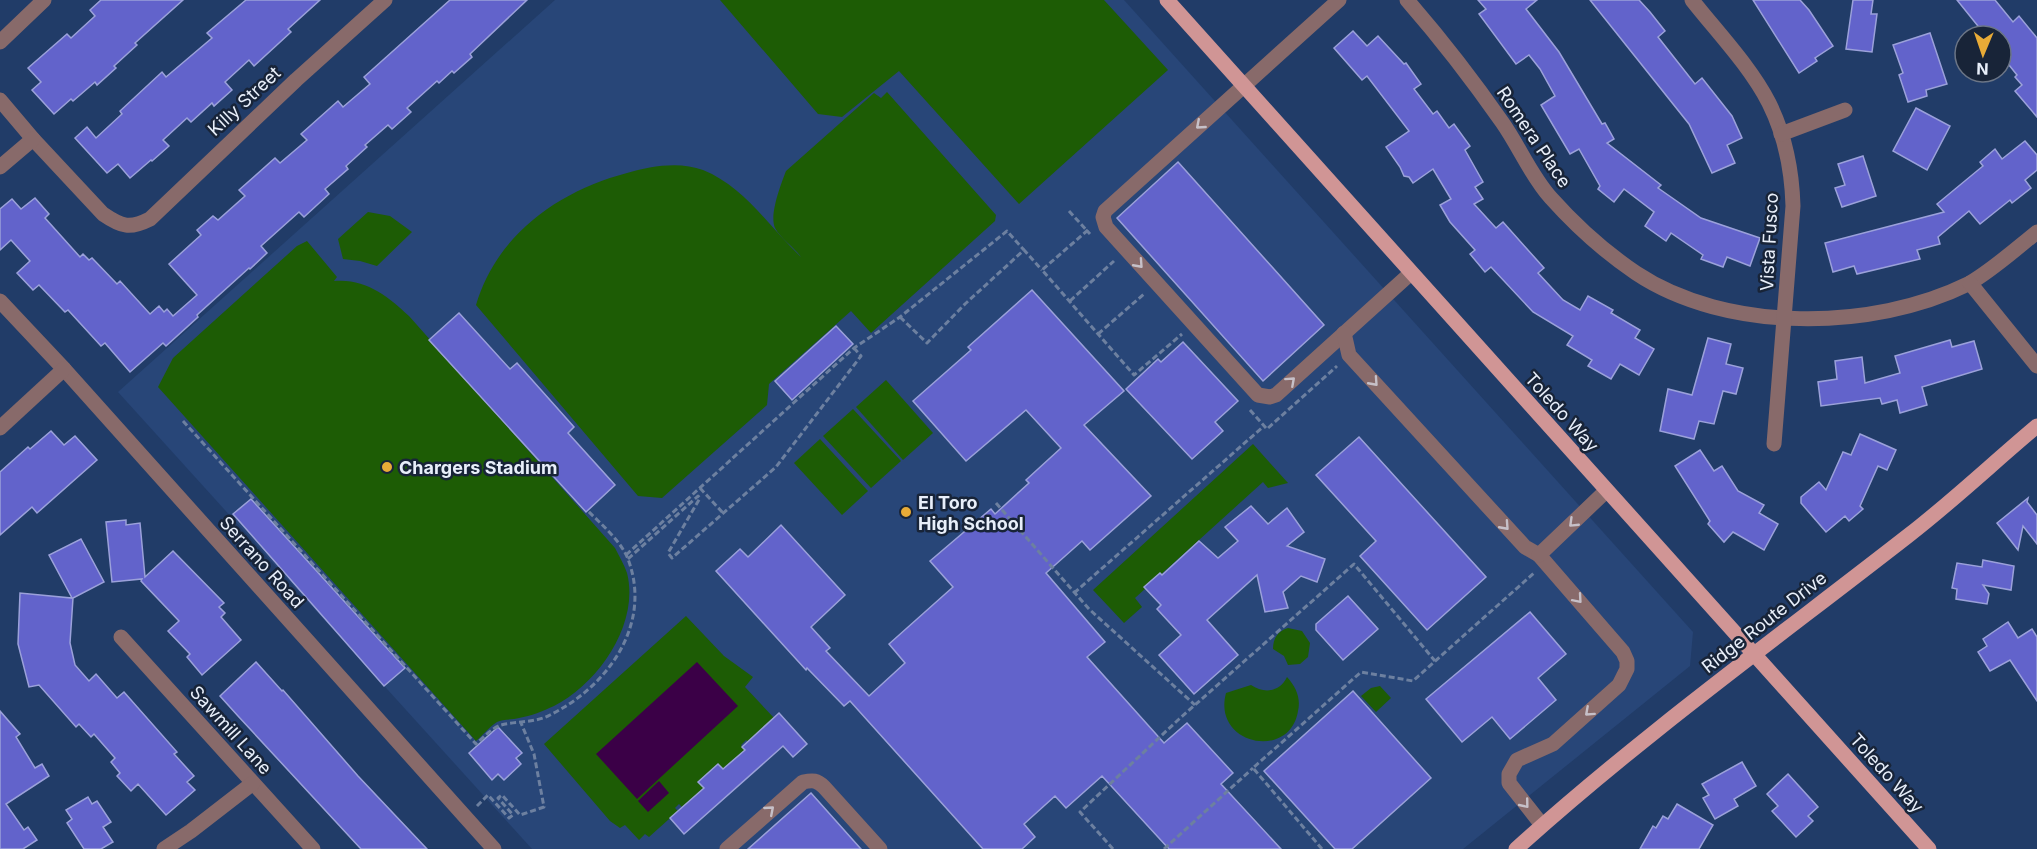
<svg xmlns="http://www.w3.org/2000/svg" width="2037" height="849" font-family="Inter,sans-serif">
	<rect width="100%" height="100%" fill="#213c68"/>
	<polygon fill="#284678" points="555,0 1124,0 1693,632 1690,666 1463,849 532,849 118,392"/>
	<g fill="#1d5c05">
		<polygon points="720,0 1104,0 1168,70 1019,204 899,71 842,117 818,114"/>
		<path d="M887 92 996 215 995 221 871 333 851 311 769 384 767 405 662 498 638 496 476 305C497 234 559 191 627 173 650 166 680 161 703 170 745 187 770 228 801 257 795 248 781 239 775 228 769 215 781 184 786 171L874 93 881 98Z"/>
		<polygon points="368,212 390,216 412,232 377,266 360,261 343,259 338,239"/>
		<path d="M307 241 337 277 334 281C365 278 388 296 409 316L615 548C619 556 624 564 627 573 640 624 598 684 554 706 543 711 531 716 519 718 513 720 502 719 497 722 489 727 483 735 476 741L158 387 173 358 297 246Z"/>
		<polygon points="886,380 933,433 903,460 856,407"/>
		<polygon points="853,409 901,461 871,488 823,436"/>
		<polygon points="820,439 868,491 842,515 794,463"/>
		<polygon points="1253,444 1288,483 1268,488 1263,482 1135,598 1142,607 1124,623 1093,590"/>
		<polygon points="686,616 724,656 753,677 745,687 774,718 765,726 768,729 751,744 746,740 741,745 745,750 723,769 699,781 704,788 682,807 679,804 675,808 678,811 649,837 645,834 639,840 625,825 620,828 610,821 544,744"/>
		<path d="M1288 628 1302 631 1310 643 1308 657 1300 664 1288 665 1284 656 1273 649C1273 638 1278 631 1288 628Z"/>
		<path d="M1287 677C1296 687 1301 698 1298 711 1290 761 1212 745 1226 693L1251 685C1264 694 1280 692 1287 677Z"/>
		<polygon points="1380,686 1391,698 1376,712 1361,696 1371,688"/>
	</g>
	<g fill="#3b0047">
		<polygon points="697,662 738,706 637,799 596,754"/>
		<polygon points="659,781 669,793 648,812 638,801"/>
	</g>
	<g fill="#6263cb" stroke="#9ba1da" stroke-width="1.5">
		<polygon points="101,0 183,0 135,43 137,45 114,66 116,68 97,85 95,82 73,101 71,99 54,114 32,90 41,82 28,68 67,34 71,38 95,16 90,10"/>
		<polygon points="246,0 320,0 288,29 291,32 254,66 249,60 225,82 232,90 214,106 212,103 191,122 187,118 163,140 169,146 152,161 151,160 130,178 118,164 107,173 75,138 87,127 96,138 122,114 120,111 162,72 166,77 212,38 207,33"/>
		<polygon points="450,0 527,0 470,54 472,57 454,73 452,71 439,83 437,81 407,108 411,112 392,129 388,125 365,145 367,147 346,166 348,169 325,189 329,194 304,217 299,212 261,246 267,253 250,269 249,268 197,315 198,317 166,346 163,343 130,372 105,343 101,346 68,310 65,312 39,285 33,290 17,273 30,261 11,240 0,250 0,209 12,199 21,209 35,198 49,214 45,218 80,257 83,254 89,260 92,258 117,284 120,281 150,314 159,306 164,312 167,309 173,316 197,295 169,264 201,235 197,230 213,216 218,220 245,196 239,190 275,158 280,163 307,140 301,134 338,101 343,107 370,84 364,77"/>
		<polygon points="1478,0 1537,0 1526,9 1559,52 1602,124 1605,123 1614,139 1607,143 1661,185 1658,188 1701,218 1760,238 1750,266 1727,257 1723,267 1701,259 1703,255 1671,233 1666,241 1645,226 1654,212 1624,189 1614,202 1598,189 1600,186 1579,149 1570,154 1541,105 1555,96 1540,69 1529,55 1516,64 1479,14 1486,9"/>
		<polygon points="1590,0 1639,0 1650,12 1665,31 1658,37 1695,84 1702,78 1732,116 1742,138 1727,145 1735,163 1712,173 1689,124"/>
		<polygon points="1753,0 1800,0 1809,10 1833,46 1815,58 1817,61 1799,73"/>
		<polygon points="1853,0 1873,0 1871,14 1877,14 1872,52 1846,49"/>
		<polygon points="1957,0 1995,0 2013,22 2019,16 2037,38 2037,117 2015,91 2022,85 2015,77 2017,75 2001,55 2001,36 1986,36"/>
		<polygon points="1353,31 1367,46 1378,36 1404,64 1406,63 1421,84 1414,89 1433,114 1437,111 1449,128 1454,124 1470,146 1465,150 1483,182 1475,187 1483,199 1474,204 1496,228 1503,222 1544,268 1538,273 1563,300 1580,310 1588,296 1613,310 1611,313 1640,330 1635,338 1654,349 1639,375 1620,364 1611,379 1588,366 1592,360 1567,345 1573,336 1533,312 1491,267 1485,272 1470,254 1475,250 1450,222 1440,205 1451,199 1433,169 1413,183 1409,177 1404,176 1400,167 1386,147 1409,131 1367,76 1362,80 1334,48"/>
		<polygon points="1930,33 1947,84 1926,90 1927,96 1908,102 1899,75 1903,73 1893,45"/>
		<polygon points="1916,108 1950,126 1927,170 1893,151"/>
		<polygon points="2025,141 2037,155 2037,170 2025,180 2031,188 2012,203 2010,200 1980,224 1969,211 1938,237 1940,244 1917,250 1920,259 1857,274 1854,266 1833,272 1825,243 1944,212 1937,204 1983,166 1980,162 1995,149 2002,159"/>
		<polygon points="1863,156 1876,196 1842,207 1835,188 1845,185 1838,164"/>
		<polygon points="1178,162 1324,325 1263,381 1117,218"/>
		<polygon points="1032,290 1124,391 1084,425 1151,496 1090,550 1082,541 1046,573 1105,642 1087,657 1164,743 1187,723 1233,773 1221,784 1281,849 1169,849 1102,776 1066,808 1055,796 1024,824 1035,837 1022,849 983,849 850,701 844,706 807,668 806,670 716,571 740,549 748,557 781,525 845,595 811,627 830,648 826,651 869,696 905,663 889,644 953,587 930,561 991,509 995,514 1029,483 1026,480 1061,448 1026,410 966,461 913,401 971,350 968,347"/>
		<polygon points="459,313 510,369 517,363 574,427 568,433 615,485 586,512 429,340"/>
		<polygon points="836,326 853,344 792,400 775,381"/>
		<polygon points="1708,338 1731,344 1726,364 1743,368 1736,394 1723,391 1714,424 1699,421 1694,439 1660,431 1668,389 1692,395"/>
		<polygon points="1950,340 1952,347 1974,341 1982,369 1922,387 1927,405 1900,413 1897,400 1882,404 1880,398 1821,406 1818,382 1837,379 1835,361 1862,357 1865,383 1900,373 1895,356"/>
		<polygon points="1183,342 1238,401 1215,422 1223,431 1192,459 1126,389 1158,359 1161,362"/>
		<polygon points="51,431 64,445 75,436 97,460 37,513 32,507 0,535 0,472 28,447 30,449"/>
		<polygon points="1860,434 1896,450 1887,470 1878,466 1860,506 1863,509 1849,521 1845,516 1826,532 1801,503 1801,497 1819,482 1826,490 1843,452 1851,455"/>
		<polygon points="1359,437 1486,577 1427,630 1360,556 1376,541 1316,475"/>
		<polygon points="1700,450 1714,471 1722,466 1738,491 1764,505 1759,513 1778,524 1764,550 1733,532 1724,542 1708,524 1710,521 1675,466"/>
		<polygon points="2028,498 2027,502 2037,515 2037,544 2023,526 2018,550 1997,523"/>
		<polygon points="251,499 405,668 384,686 233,514"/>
		<polygon points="1251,506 1268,524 1287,508 1304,532 1287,546 1325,559 1317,582 1301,576 1283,592 1288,608 1265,612 1257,575 1207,620 1238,655 1194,694 1159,655 1181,635 1157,609 1161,605 1144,587 1160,573 1162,575 1199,541 1218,558 1238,541 1225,527"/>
		<polygon points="126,520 126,525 140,523 145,577 173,551 224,603 219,607 225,613 221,617 241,640 202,675 187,657 190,654 168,631 179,621 141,581 142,579 112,582 106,522"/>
		<polygon points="81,539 104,582 73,598 70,643 75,665 89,681 96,674 117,698 124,692 177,752 174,754 194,776 187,782 195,790 166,815 138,784 131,791 117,776 120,773 111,762 115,758 94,734 91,737 79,724 76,727 39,685 29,687 18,644 20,593 72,598 49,555"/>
		<polygon points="1983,560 2014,566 2011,590 1983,585 1989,594 1987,604 1956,599 1957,589 1952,588 1957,563 1982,567"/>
		<polygon points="1348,596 1378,629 1343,660 1316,630 1316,624"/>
		<polygon points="1530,612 1566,654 1538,678 1556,700 1510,739 1492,717 1462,742 1426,699"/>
		<polygon points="2008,622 2018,638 2032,629 2037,637 2037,701 2010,660 1990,671 1978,652 1987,646 1983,639"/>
		<polygon points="256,662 282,691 283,690 358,776 427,849 361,849 238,716 220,696"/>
		<polygon points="1353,691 1431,778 1352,849 1335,849 1264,771"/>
		<polygon points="0,711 20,734 16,737 35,768 42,764 49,776 6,804 24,830 28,827 37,840 23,849 0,849"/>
		<polygon points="779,713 807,744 793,757 783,746 684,834 670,818 704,788 698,782 718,764 723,769 745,750 742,747"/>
		<polygon points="498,727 522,753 516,758 521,764 504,780 498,774 492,780 469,753"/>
		<polygon points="1742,762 1756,786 1734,799 1738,806 1715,819 1703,798 1709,795 1702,784"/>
		<polygon points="1788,774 1818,807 1808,816 1813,821 1796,837 1772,811 1778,806 1767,794"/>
		<polygon points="811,793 861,849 748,849"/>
		<polygon points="88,797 92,804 97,801 111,822 103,827 113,842 101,849 84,849 67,823 72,819 66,810"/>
		<polygon points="1677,804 1713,825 1699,849 1640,849 1653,826 1656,828 1663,816 1668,819"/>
	</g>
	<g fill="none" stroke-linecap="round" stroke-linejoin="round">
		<g stroke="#6d80a0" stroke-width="3" stroke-dasharray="6 3" stroke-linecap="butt">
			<polyline points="1069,211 1090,234"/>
			<polyline points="1088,230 1042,270 1134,375 1182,334"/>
			<polyline points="1070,301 1114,261"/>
			<polyline points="900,317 927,343 965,304 1024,250 1042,270"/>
			<polyline points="1098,334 1144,294"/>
			<polyline points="1250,410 1267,429 1337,366"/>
			<path d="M183 421 476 744C483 738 493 727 501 725 517 721 535 723 550 715 607 687 653 625 628 559 621 541 601 524 587 510"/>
			<polyline points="700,488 723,513"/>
			<polyline points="996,503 1089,609 1195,705"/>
			<polyline points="626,555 854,348 900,317 1007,231 1024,250"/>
			<polyline points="628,559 698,496 700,498 668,553 672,558 776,467 861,356 854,348"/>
			<polyline points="1074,593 1264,426"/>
			<polyline points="477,806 488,795 509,818 513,815 498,798 502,795 520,815 544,807 534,754 521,723"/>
			<polyline points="1113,849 1080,812 1178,720 1354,564 1435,661"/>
			<polyline points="1164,849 1253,768"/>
			<polyline points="1322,849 1253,768 1361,672 1413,681 1535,572"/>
		</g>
		<g stroke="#886a6a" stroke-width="15">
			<polyline points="1339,0 1105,211 1103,217 1106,227 1258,395 1270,397 1276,395 1411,273"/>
			<path d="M1407 0C1441 39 1472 79 1502 122 1519 146 1531 176 1551 198 1576 226 1605 252 1636 273 1726 333 1873 331 1968 284 1990 272 2017 248 2037 232"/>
			<path d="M1692 0C1718 33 1750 66 1769 103 1785 135 1792 171 1793 206L1774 444"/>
			<polyline points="0,42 44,0"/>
			<path d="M0 100 33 139 103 214C122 227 130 229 150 219L296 80 385 0"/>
			<polyline points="1781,134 1845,110"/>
			<polyline points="0,167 33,139"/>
			<polyline points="1970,283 2037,366"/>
			<polyline points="0,301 64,369 494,849"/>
			<polyline points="1344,333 1349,355 1525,547 1539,555 1623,652 1627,661 1627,669 1619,685 1553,744 1517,760 1509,774 1509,783 1542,825"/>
			<polyline points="0,428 64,369"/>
			<polyline points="1539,555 1606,491"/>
			<polyline points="121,637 313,849"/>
			<polyline points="164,849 191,831 253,783"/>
			<path d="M727 849 803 782C813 780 817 780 824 787L880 849"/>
		</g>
		<g stroke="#d09595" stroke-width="15">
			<polyline points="1167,0 1929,849"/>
			<path d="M1516 849C1640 737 1777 638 1909 535 1953 501 1994 462 2037 426"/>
		</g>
	</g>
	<defs><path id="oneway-chevron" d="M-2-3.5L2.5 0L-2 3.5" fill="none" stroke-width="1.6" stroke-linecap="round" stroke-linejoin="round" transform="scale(1.5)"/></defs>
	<g stroke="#c6c0c8">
		<use href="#oneway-chevron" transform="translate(1200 125) rotate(139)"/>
		<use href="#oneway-chevron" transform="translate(1139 264) rotate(48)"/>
		<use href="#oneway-chevron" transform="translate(1291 381) rotate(-42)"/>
		<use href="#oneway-chevron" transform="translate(1374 382) rotate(48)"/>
		<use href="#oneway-chevron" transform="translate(1573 523) rotate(136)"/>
		<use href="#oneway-chevron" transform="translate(1505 526) rotate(48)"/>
		<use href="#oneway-chevron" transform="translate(1578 599) rotate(49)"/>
		<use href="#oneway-chevron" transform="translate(1589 712) rotate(138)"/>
		<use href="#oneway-chevron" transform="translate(1525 804) rotate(51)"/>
		<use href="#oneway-chevron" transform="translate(770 810) rotate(-41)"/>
	</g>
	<g fill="#e8ab37" stroke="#182438" stroke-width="2">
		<circle cx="387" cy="467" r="6"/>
		<circle cx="906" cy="512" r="6"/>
	</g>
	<g text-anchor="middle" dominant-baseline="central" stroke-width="5" stroke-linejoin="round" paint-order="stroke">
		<g font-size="18" fill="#e8effa" stroke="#182438">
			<text transform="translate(244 101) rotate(-43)">Killy Street</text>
			<text transform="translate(1534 137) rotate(56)">Romera Place</text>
			<text transform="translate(1769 242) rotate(-87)">Vista Fusco</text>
			<text transform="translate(1562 412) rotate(48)">Toledo Way</text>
			<text transform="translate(262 562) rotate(48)">Serrano Road</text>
			<text transform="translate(1764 622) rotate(-38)">Ridge Route Drive</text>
			<text transform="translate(231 730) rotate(48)">Sawmill Lane</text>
			<text transform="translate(1887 773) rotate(48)">Toledo Way</text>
		</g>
		<g font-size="18" font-weight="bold" fill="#e8effa" stroke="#182438" text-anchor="start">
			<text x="399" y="467">Chargers Stadium</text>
			<text x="918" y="502">El Toro<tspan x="918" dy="21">High School</tspan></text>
		</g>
	</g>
	<g transform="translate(1983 54) rotate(182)"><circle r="28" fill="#182438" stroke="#6b7586" stroke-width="1.5"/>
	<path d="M0-4.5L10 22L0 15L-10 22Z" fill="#e8ab37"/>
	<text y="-9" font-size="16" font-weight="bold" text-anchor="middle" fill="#e8effa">N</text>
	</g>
</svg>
